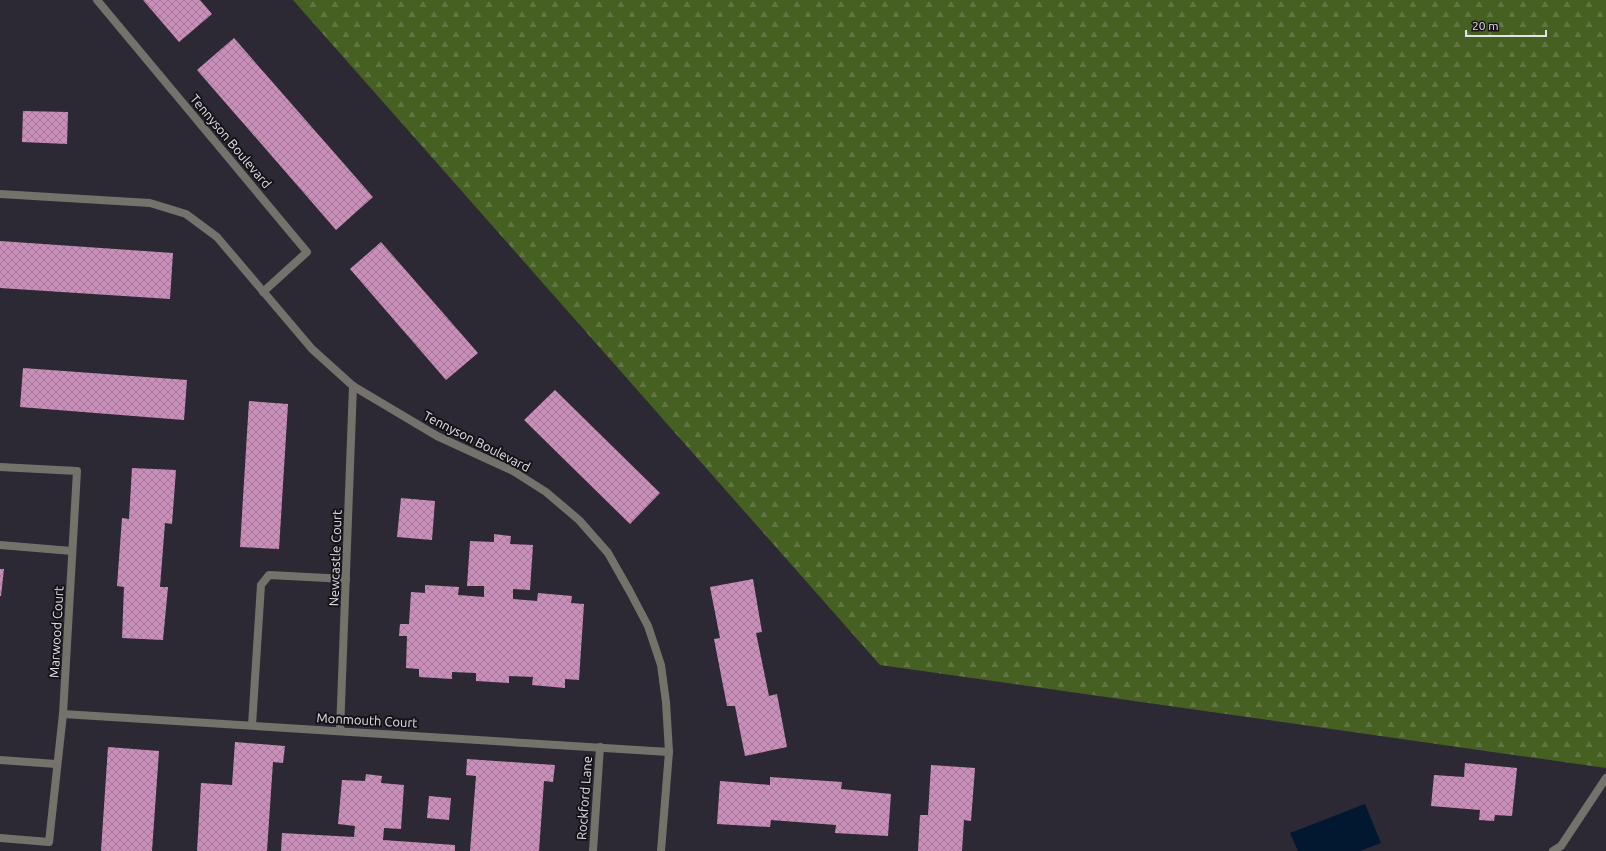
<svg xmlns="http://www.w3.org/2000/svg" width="1606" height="851" font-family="Ubuntu,sans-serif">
	<defs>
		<pattern id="forest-firs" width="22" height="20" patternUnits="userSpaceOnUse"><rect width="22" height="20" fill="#466022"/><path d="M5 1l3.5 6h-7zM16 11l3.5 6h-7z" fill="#617642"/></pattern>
		<pattern id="building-cross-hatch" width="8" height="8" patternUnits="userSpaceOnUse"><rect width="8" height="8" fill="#ca8eba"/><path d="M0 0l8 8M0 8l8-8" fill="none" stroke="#a27897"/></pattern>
	</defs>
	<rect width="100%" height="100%" fill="#2d2934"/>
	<polygon fill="url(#forest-firs)" points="293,0 1606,0 1606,768 880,665"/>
	<polygon fill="#021830" points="1365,804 1381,843 1360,851 1298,851 1290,833"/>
	<g fill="url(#building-cross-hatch)">
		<polygon points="143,0 200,0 212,14 179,42"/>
		<polygon points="234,38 373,197 336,230 197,70"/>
		<polygon points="23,111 68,112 67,144 22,142"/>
		<polygon points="0,241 173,253 170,299 0,288"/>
		<polygon points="381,242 478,353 446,380 350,269"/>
		<polygon points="23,368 187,380 184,420 20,407"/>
		<polygon points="555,390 660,493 630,524 524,420"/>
		<polygon points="249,401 288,404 279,549 240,547"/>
		<polygon points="132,468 176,470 172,524 165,523 160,587 168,587 163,640 122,638 124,587 117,586 122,518 129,519"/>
		<polygon points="401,498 435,501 432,540 397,537"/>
		<polygon points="494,534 511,536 510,544 533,545 530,590 513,589 513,599 537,601 538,593 572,596 571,603 584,604 579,680 565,679 565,688 532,685 533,677 509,676 509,683 476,681 476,673 452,672 452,679 419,677 419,669 406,668 407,636 399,636 400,624 409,624 411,592 425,593 425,585 459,587 458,595 484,597 484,586 467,586 470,541 494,542"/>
		<polygon points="0,569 4,569 1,596 0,596"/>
		<polygon points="753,579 762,632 756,633 769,696 777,694 787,747 745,756 735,706 727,706 714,639 720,638 710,587"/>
		<polygon points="235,742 285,746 283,763 273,762 267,851 197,851 201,783 232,785"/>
		<polygon points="108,747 159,751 152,851 101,851"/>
		<polygon points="467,759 555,765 553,782 544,781 539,851 470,851 476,776 466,775"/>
		<polygon points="1465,763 1517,768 1512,816 1495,815 1494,821 1479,820 1480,810 1431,806 1434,775 1464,777"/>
		<polygon points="931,765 975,768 971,821 964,820 962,851 918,851 920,815 928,815"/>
		<polygon points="366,774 382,776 381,783 404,785 401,829 384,828 383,840 455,845 455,851 281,851 282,833 354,837 355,826 338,824 342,780 365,781"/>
		<polygon points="770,777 842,782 841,789 891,794 888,836 835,833 836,825 771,820 770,827 717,824 720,781 770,785"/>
		<polygon points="429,796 451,798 449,820 427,818"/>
	</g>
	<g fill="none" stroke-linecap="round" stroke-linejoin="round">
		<polyline stroke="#75726c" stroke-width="8" points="252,725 261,585 269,575 346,579"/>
		<g stroke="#75726c" stroke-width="8">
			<polyline points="97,0 307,252 263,292"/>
			<polyline points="0,194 150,203 186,214 217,237 312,349 353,386 437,436 513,471 546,492 579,520 608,553 629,590 648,626 661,665 666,702 669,752 661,851"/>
			<polyline points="0,467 77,471 63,714 49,842 0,838"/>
			<polyline points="0,545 72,551"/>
			<polyline points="63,714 669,752"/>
			<polyline points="340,731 353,386"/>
			<polyline points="0,760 56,764"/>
			<polyline points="593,851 600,747"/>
			<polyline points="1553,851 1561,846 1606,778"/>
		</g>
	</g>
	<g text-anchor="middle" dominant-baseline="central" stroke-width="4" stroke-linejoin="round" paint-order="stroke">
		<g font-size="13" fill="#e4e2e9" stroke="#151318">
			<text transform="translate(231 141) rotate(50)">Tennyson Boulevard</text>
			<text transform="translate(477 441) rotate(27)">Tennyson Boulevard</text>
			<text transform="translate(335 558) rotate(-88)">Newcastle Court</text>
			<text transform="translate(56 632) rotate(-87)">Marwood Court</text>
			<text transform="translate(367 720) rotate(3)">Monmouth Court</text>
			<text transform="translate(584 798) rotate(-86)">Rockford Lane</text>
		</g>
	</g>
	<path d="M1466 30v6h80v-6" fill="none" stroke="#e4e2e9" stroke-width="2"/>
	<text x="1472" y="30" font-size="12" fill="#e4e2e9" stroke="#151318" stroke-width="3" paint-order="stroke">20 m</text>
</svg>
